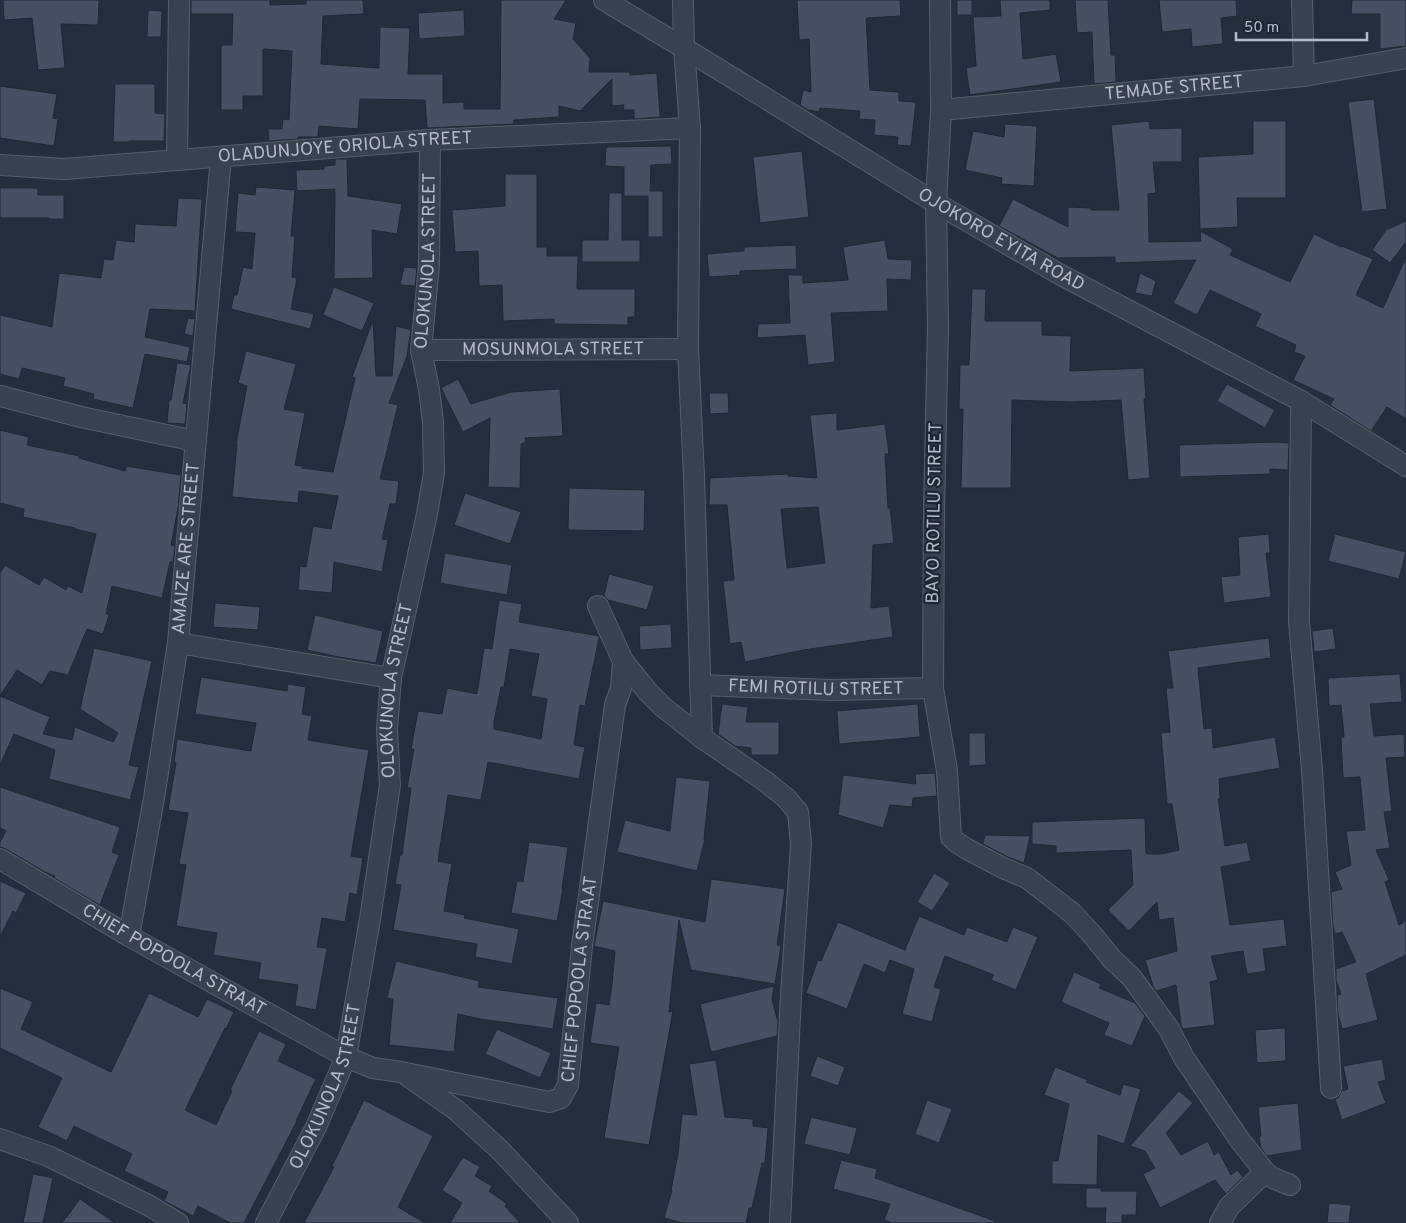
<svg xmlns="http://www.w3.org/2000/svg" width="1406" height="1223" font-family="Overpass,sans-serif">
	<rect width="100%" height="100%" fill="#242f3e"/>
	<g fill="#455162" stroke="#1f2835" fill-rule="evenodd">
		<polygon points="3,0 99,0 98,25 61,24 65,68 38,70 32,18 4,20"/>
		<polygon points="191,0 270,0 270,5 306,4 306,0 363,0 364,14 323,16 321,64 379,68 380,27 410,28 408,74 443,74 443,103 464,102 464,109 500,109 501,0 566,0 554,19 576,23 573,39 590,58 589,72 630,72 630,75 657,73 660,117 634,119 634,110 623,110 624,105 612,106 612,79 580,111 559,106 559,117 514,120 514,124 427,128 425,100 360,99 358,129 319,126 318,137 298,137 298,139 269,141 268,129 282,129 283,119 289,120 292,51 263,49 263,96 243,96 243,110 221,110 221,45 232,45 233,14 191,14"/>
		<polygon points="797,0 900,0 901,16 866,18 870,90 899,92 899,101 916,102 911,146 897,145 898,137 874,135 875,120 859,119 860,111 820,108 819,112 808,110 800,105 803,90 811,92 809,39 799,40"/>
		<rect x="957" y="0" width="15" height="15"/>
		<polygon points="1000,0 1050,0 1050,10 1020,13 1023,59 1056,54 1061,82 970,95 966,68 976,66 973,17 1001,16"/>
		<polygon points="1075,0 1108,0 1111,55 1115,55 1116,82 1094,84 1092,32 1077,33"/>
		<polygon points="1159,0 1236,0 1237,16 1221,18 1223,44 1192,47 1191,29 1162,32"/>
		<polygon points="1352,0 1406,0 1406,46 1380,49 1380,14 1351,14"/>
		<polygon points="148,10 162,11 161,37 147,37"/>
		<polygon points="464,10 465,36 419,39 418,13"/>
		<polygon points="115,84 155,84 155,113 165,114 164,141 129,141 129,142 113,142"/>
		<polygon points="0,86 57,94 53,118 58,119 54,146 0,138"/>
		<polygon points="1374,99 1387,209 1362,212 1348,102"/>
		<polygon points="1149,121 1150,129 1182,128 1182,162 1153,162 1156,193 1148,194 1149,242 1201,241 1200,231 1233,249 1230,255 1290,282 1314,234 1341,247 1342,246 1373,259 1356,295 1383,308 1406,257 1406,419 1387,407 1371,431 1330,405 1334,399 1293,380 1305,356 1294,352 1296,345 1255,326 1261,314 1210,290 1197,315 1173,303 1196,260 1115,263 1115,257 1058,258 999,226 1013,199 1068,227 1068,207 1091,208 1091,210 1119,210 1111,125"/>
		<polygon points="1253,121 1286,121 1286,198 1237,198 1238,227 1200,229 1198,157 1253,154"/>
		<polygon points="1005,124 1037,126 1034,186 1001,184 1002,178 965,170 973,131 1004,137"/>
		<polygon points="671,146 672,164 651,165 650,191 663,191 663,237 648,237 648,196 624,196 624,167 605,166 606,147"/>
		<polygon points="802,151 809,217 760,223 753,157"/>
		<polygon points="335,159 347,159 348,196 402,204 397,234 372,230 373,278 334,279 335,189 297,191 296,170 324,169 324,166 335,165"/>
		<polygon points="505,174 537,174 537,247 547,247 547,256 578,256 577,289 635,289 635,317 628,317 628,325 554,324 554,319 503,321 502,285 479,286 478,251 455,252 452,210 505,206"/>
		<polygon points="256,187 295,190 291,236 295,236 292,277 297,278 291,309 314,314 310,329 231,309 234,295 237,295 243,267 252,269 255,233 235,232 238,193 255,195"/>
		<polygon points="0,188 38,188 38,195 64,195 64,219 49,219 49,218 0,218"/>
		<polygon points="609,193 622,193 622,240 640,240 640,262 582,262 582,240 608,240"/>
		<polygon points="178,198 202,199 195,311 150,309 145,337 190,347 187,362 145,354 133,408 93,399 94,394 63,386 65,378 22,368 19,379 0,374 0,315 52,327 59,273 101,278 104,259 113,260 116,240 134,242 135,224 176,226"/>
		<polygon points="1406,221 1406,242 1390,263 1372,250 1386,230"/>
		<polygon points="885,240 888,259 912,260 911,280 887,279 888,311 831,313 835,362 808,365 805,335 757,338 758,324 790,323 788,275 803,275 803,283 848,280 843,247"/>
		<polygon points="796,245 797,269 740,271 740,275 709,277 707,254 744,251 744,247"/>
		<polygon points="404,267 417,268 415,286 400,285"/>
		<polygon points="1140,273 1156,281 1152,296 1135,293"/>
		<polygon points="334,287 374,303 362,331 323,315"/>
		<polygon points="972,289 986,289 985,321 1042,321 1042,335 1071,336 1070,371 1144,368 1146,399 1144,399 1150,478 1128,480 1121,400 1071,402 1012,400 1011,488 961,488 963,409 959,409 960,365 969,365"/>
		<polygon points="188,318 195,319 193,336 184,334"/>
		<polygon points="373,320 376,376 392,376 396,326 411,330 407,356 389,403 398,405 380,479 399,481 396,504 390,504 382,539 388,540 382,572 334,562 332,593 298,590 300,566 306,567 313,526 331,529 338,496 299,491 298,503 232,497 237,444 236,444 247,386 238,383 246,351 296,364 284,409 305,413 295,465 302,466 302,468 333,472 355,378 352,377"/>
		<polygon points="177,363 191,365 183,403 187,404 185,424 167,423 169,400 171,400"/>
		<polygon points="458,379 471,404 511,392 560,389 563,436 525,438 526,442 521,444 520,488 488,487 490,418 463,432 441,388"/>
		<polygon points="1227,384 1275,410 1265,428 1217,401"/>
		<polygon points="709,393 728,393 729,413 710,414"/>
		<path d="M837 413V430L885 424 889 454H885L888 508H890L894 543 873 545 871 608 889 606 893 637 803 650 745 662 741 642 730 644 723 581 734 580 727 505H709L710 478 788 474V476L817 478 810 415ZM818 507 825 563 787 568 781 509Z"/>
		<polygon points="0,430 29,437 27,445 79,456 79,458 125,471 126,466 181,475 178,508 171,545 175,546 173,562 170,562 162,598 112,586 106,614 109,615 103,634 87,629 68,675 50,671 42,685 17,670 0,696 0,573 5,565 39,585 44,577 66,590 68,586 82,593 96,534 75,529 75,528 23,517 24,509 0,503"/>
		<polygon points="1277,442 1289,443 1288,470 1270,469 1270,474 1180,477 1179,445"/>
		<polygon points="569,488 645,490 644,531 568,530"/>
		<polygon points="465,493 521,512 510,544 454,525"/>
		<polygon points="1269,534 1270,553 1266,553 1271,597 1224,603 1221,577 1240,575 1238,537"/>
		<polygon points="1335,534 1406,552 1399,579 1328,561"/>
		<polygon points="445,553 512,565 507,595 440,583"/>
		<polygon points="609,574 654,586 647,610 608,600 604,596"/>
		<path d="M499 600 522 604 519 622 599 636V638L585 706 580 705 574 745 585 747 579 779 488 762 481 800 448 795 438 861 452 864 444 911 465 915 464 918 519 929 512 964 475 957 477 944 393 930 401 885 395 884 400 855H402L411 788H407L414 749H411L418 711 442 714 447 688 477 694 484 648 492 649ZM510 649 539 654 531 696 547 699 541 739 494 729V722L501 687H504Z"/>
		<polygon points="215,603 260,607 258,630 213,627"/>
		<polygon points="315,615 383,631 376,663 339,657 307,650"/>
		<polygon points="671,624 672,648 640,650 639,626"/>
		<polygon points="1333,628 1336,649 1314,652 1312,631"/>
		<polygon points="1269,638 1271,658 1198,668 1204,729 1212,728 1213,748 1275,737 1280,768 1219,779 1220,799 1218,799 1225,846 1247,842 1251,861 1221,867 1230,925 1284,919 1287,946 1263,949 1266,971 1247,974 1243,951 1211,956 1218,980 1210,982 1215,1025 1183,1029 1181,1025 1176,985 1156,991 1153,986 1145,960 1177,951 1173,918 1159,920 1157,902 1129,931 1108,910 1133,885 1131,850 1056,853 1056,846 1032,844 1032,822 1145,818 1146,854 1161,854 1179,850 1172,804 1167,804 1161,733 1170,732 1166,688 1173,688 1168,651"/>
		<polygon points="94,648 152,661 129,765 139,767 130,800 49,779 55,750 14,734 0,765 0,696 50,717 43,734 72,740 75,727 113,742 118,733 80,709"/>
		<polygon points="1400,674 1402,702 1370,704 1374,736 1404,734 1405,757 1386,758 1392,811 1384,812 1390,848 1376,850 1389,880 1385,882 1399,925 1406,921 1406,955 1366,974 1378,1020 1342,1029 1338,1014 1337,995 1341,994 1336,980 1336,969 1356,962 1342,932 1335,934 1333,926 1331,892 1342,889 1335,872 1351,865 1346,831 1365,830 1360,777 1343,778 1341,738 1344,737 1341,705 1329,706 1328,678"/>
		<polygon points="201,677 287,691 288,684 306,687 302,714 312,716 308,740 369,750 351,856 363,858 357,895 350,893 345,922 322,918 317,947 327,948 316,1010 295,1006 298,985 258,979 261,963 213,955 217,933 176,926 186,865 179,864 188,813 168,810 176,763 174,762 177,739 251,751 256,723 195,714"/>
		<polygon points="722,704 748,707 746,722 779,722 779,755 751,755 751,748 735,746 718,734"/>
		<polygon points="918,704 920,737 839,744 837,711"/>
		<polygon points="969,733 985,733 986,765 969,766"/>
		<polygon points="935,773 937,796 913,798 912,807 890,805 883,828 838,815 843,775 916,784 915,774"/>
		<polygon points="676,777 710,781 704,839 705,839 697,871 617,852 625,820 670,831"/>
		<polygon points="0,787 120,827 112,852 119,855 100,905 54,878 55,876 45,872 6,849 0,847 0,842 6,831 0,828"/>
		<polygon points="985,835 1030,836 1024,863 1008,857 983,844"/>
		<polygon points="529,842 568,847 562,889 563,889 557,921 511,913 517,881 523,882"/>
		<polygon points="934,873 950,883 932,911 917,902"/>
		<polygon points="711,879 785,889 777,945 781,946 775,984 691,970 679,920 669,1012 673,1011 649,1145 604,1138 619,1047 590,1043 596,1003 609,1005 612,985 615,951 594,946 603,901 705,922"/>
		<polygon points="0,881 26,893 16,913 13,911 0,937"/>
		<polygon points="919,916 964,935 967,927 1007,942 1013,927 1038,937 1016,990 991,980 994,975 945,956 934,987 941,989 932,1022 902,1014 914,969 890,960 885,973 864,964 847,1009 806,993 818,960 821,961 838,922 905,950"/>
		<polygon points="396,961 479,981 478,987 558,998 553,1029 480,1019 458,1014 454,1052 389,1045 393,999 387,998"/>
		<polygon points="1074,972 1101,984 1099,988 1135,1003 1145,1016 1132,1046 1104,1035 1109,1023 1061,1002"/>
		<polygon points="774,986 772,999 778,1022 777,1036 711,1052 700,1004"/>
		<polygon points="0,988 33,1002 21,1029 111,1072 149,993 198,1017 207,999 234,1012 226,1029 225,1028 185,1110 216,1125 232,1091 230,1090 259,1031 286,1044 278,1061 316,1079 296,1121 297,1121 244,1223 230,1223 198,1206 193,1216 172,1205 164,1201 168,1192 124,1171 132,1154 74,1126 67,1141 38,1127 62,1078 0,1048"/>
		<polygon points="1285,1028 1286,1061 1257,1063 1255,1030"/>
		<polygon points="497,1029 551,1053 540,1078 485,1054"/>
		<polygon points="817,1056 845,1067 838,1086 810,1076"/>
		<polygon points="1382,1059 1386,1080 1378,1082 1386,1103 1342,1120 1335,1099 1338,1098 1342,1091 1348,1089 1343,1066"/>
		<polygon points="716,1060 725,1117 753,1119 753,1126 768,1128 765,1163 762,1163 752,1208 749,1208 746,1223 683,1223 664,1218 672,1190 671,1190 678,1154 682,1114 697,1115 689,1064"/>
		<polygon points="1055,1067 1088,1080 1086,1082 1120,1095 1123,1084 1141,1089 1124,1144 1098,1135 1097,1185 1052,1184 1052,1161 1058,1161 1069,1104 1044,1095"/>
		<polygon points="1179,1091 1193,1103 1166,1133 1181,1155 1208,1141 1214,1155 1219,1152 1231,1175 1237,1170 1243,1177 1226,1194 1215,1180 1160,1208 1143,1174 1155,1168 1145,1151 1130,1146"/>
		<polygon points="364,1100 433,1136 398,1207 425,1223 304,1223 334,1167 332,1166"/>
		<polygon points="927,1100 952,1109 939,1143 915,1134"/>
		<polygon points="1298,1103 1302,1150 1267,1156 1261,1148 1259,1137 1261,1136 1258,1107"/>
		<polygon points="811,1117 857,1128 850,1155 804,1144"/>
		<polygon points="463,1157 480,1167 475,1176 492,1186 489,1191 507,1204 505,1206 520,1223 450,1223 462,1203 442,1190"/>
		<polygon points="841,1160 877,1169 875,1178 995,1221 995,1223 892,1223 884,1220 890,1204 833,1189"/>
		<polygon points="33,1174 53,1178 43,1223 23,1223"/>
		<polygon points="1086,1188 1101,1188 1101,1191 1137,1191 1136,1215 1122,1215 1122,1223 1105,1223 1106,1208 1086,1208"/>
		<polygon points="80,1199 115,1223 62,1223"/>
		<polygon points="1329,1203 1351,1205 1349,1223 1327,1223"/>
	</g>
	<g fill="none" stroke-linecap="round" stroke-linejoin="round">
		<defs>
			<g id="minor">
				<path id="s1" d="M604 0 684 48 936 203 1061 275 1301 401 1406 466"/>
				<polyline points="683,0 684,48 690,128 688,349 694,476 702,738"/>
				<polyline points="940,0 941,110 936,203 938,326 934,510 933,688 947,771 951,837 956,842 967,849 1003,868 1027,878 1072,913 1090,932 1112,959 1132,978 1169,1029 1184,1058 1239,1139 1265,1172 1273,1178 1290,1185"/>
				<polyline points="1302,0 1304,76"/>
				<path id="s2" d="M941 110 1304 76 1406 58"/>
				<polyline points="177,160 179,0"/>
				<path id="s3" d="M0 165 64 169 430 140 690 128"/>
				<path id="s4" d="M421 350 688 349"/>
				<polyline points="0,396 81,417 195,441"/>
				<polyline points="1301,401 1299,622 1312,770 1331,1088"/>
				<polyline points="598,606 623,661 648,692 663,707 702,738 765,781 786,798 798,812 801,844 791,995 780,1223"/>
				<polyline points="178,643 391,678"/>
				<path id="s5" d="M700 685 831 690 933 688"/>
				<path id="s6" d="M0 859 129 936 346 1057 373 1068 401 1072 549 1102 561 1098 568 1085 582 946 615 705 621 688 623 661"/>
				<path id="s7" d="M129 936 154 798 178 643 221 157"/>
				<polyline points="409,1077 456,1110 500,1150 568,1223"/>
				<polyline points="0,1139 48,1156 148,1205 178,1223"/>
				<path id="s8" d="M266 1223 316 1127 346 1057 370 919 390 785 387 729 391 678 427 514 434 473 433 422 429 389 421 350 429 265 430 140"/>
				<polyline points="1220,1223 1229,1207 1265,1172"/>
			</g>
		</defs>
		<use href="#minor" stroke="#565f6c" stroke-width="22"/>
		<use href="#minor" stroke="#38414e" stroke-width="20"/>
	</g>
	<g text-anchor="middle" dominant-baseline="central" stroke-width="4.5" stroke-linejoin="round" paint-order="stroke">
		<g font-size="18" fill="#b4bcc9" stroke="#1d2633">
			<text stroke="none"><textPath href="#s2" startOffset="234">TEMADE STREET</textPath></text>
			<text stroke="none"><textPath href="#s3" startOffset="346">OLADUNJOYE ORIOLA STREET</textPath></text>
			<text stroke="none"><textPath href="#s1" startOffset="464">OJOKORO EYITA ROAD</textPath></text>
			<text stroke="none"><textPath href="#s8" startOffset="990">OLOKUNOLA STREET</textPath></text>
			<text stroke="none"><textPath href="#s4" startOffset="132">MOSUNMOLA STREET</textPath></text>
			<text transform="translate(935 513) rotate(-89)">BAYO ROTILU STREET</text>
			<text stroke="none"><textPath href="#s7" startOffset="392">AMAIZE ARE STREET</textPath></text>
			<text stroke="none"><textPath href="#s5" startOffset="116">FEMI ROTILU STREET</textPath></text>
			<text stroke="none"><textPath href="#s8" startOffset="555">OLOKUNOLA STREET</textPath></text>
			<text stroke="none"><textPath href="#s6" startOffset="201">CHIEF POPOOLA STRAAT</textPath></text>
			<text stroke="none"><textPath href="#s6" startOffset="741">CHIEF POPOOLA STRAAT</textPath></text>
			<text stroke="none"><textPath href="#s8" startOffset="150">OLOKUNOLA STREET</textPath></text>
		</g>
	</g>
	<path d="M1236 32v8h131v-8" fill="none" stroke="#b4bcc9" stroke-width="2.5"/>
	<text x="1244" y="32" font-size="15" fill="#b4bcc9" stroke="#1d2633" stroke-width="4" paint-order="stroke">50 m</text>
</svg>
